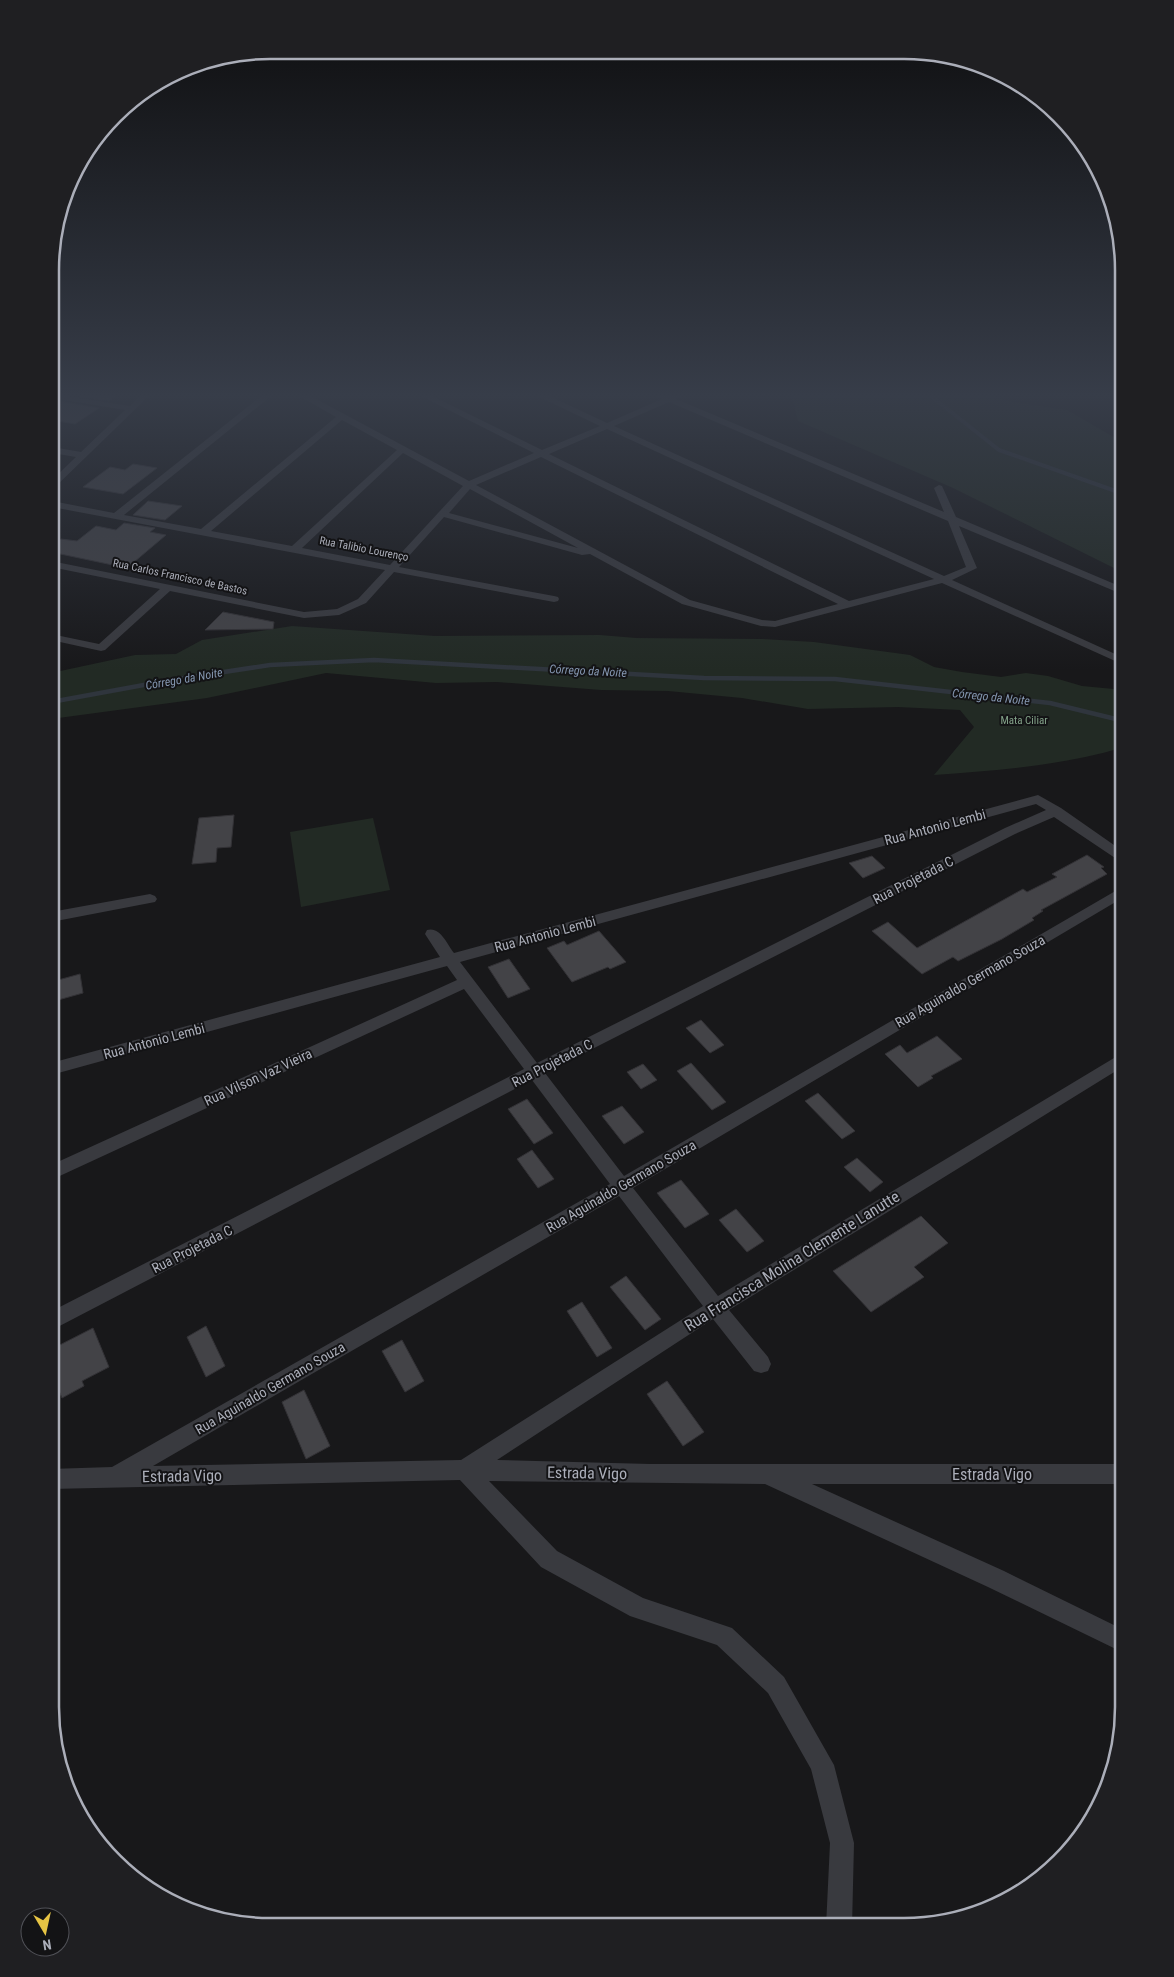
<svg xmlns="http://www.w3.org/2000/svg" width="1174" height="1977" font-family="'Roboto Condensed',sans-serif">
	<rect width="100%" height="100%" fill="#18181a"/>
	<g fill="#222a24">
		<polygon points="791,393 983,393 1013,402 1067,410 1124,443 1124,573 953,488 798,421"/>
		<path d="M292 626 435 636 600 635 636 638 763 639 814 642 910 655 934 667 962 672 1001 677 1026 673 1048 676 1082 686 1124 690V747C1062 766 998 770 934 775L974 727 960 710 898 707 808 709 742 698 668 691 601 690 497 682 436 683 326 673 207 698 51 719V673L135 655 176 654 202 640Z"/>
		<polygon points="373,818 390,890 301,907 290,832"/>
	</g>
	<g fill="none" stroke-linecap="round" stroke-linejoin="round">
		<polyline stroke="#2f353d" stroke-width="4" points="931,396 999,450 1124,494"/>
		<polyline stroke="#2f353d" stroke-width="4.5" points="51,702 171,680 270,665 374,660 704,678 835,679 1050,703 1124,721"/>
	</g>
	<g fill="#434347" stroke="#333236">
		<polygon points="61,393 120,393 109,401"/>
		<polygon points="53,400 99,408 75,424 52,420"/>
		<polygon points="133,464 157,468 123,494 83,487 110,467 125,470"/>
		<polygon points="148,501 182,506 165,520 133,515"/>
		<polygon points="124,523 155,528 150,532 166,535 127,568 51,552 51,547 61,539 77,541 96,526 116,530"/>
		<polygon points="223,612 274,622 273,629 205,630"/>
		<polygon points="234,815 231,847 217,848 216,862 192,864 199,818"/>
		<polygon points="1087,855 1104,867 1101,868 1107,874 1041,910 1043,911 1032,918 1034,920 1002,939 958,961 953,957 922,974 872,931 888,922 917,948 1023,889 1027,892 1057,877 1052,874"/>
		<polygon points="872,856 885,868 863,878 849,863"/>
		<polygon points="599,931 626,962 610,969 608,967 572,982 547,948 564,941 567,945"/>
		<polygon points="509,959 530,989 508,998 488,967"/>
		<polygon points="80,974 83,993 51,1002 51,982"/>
		<polygon points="701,1020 724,1045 710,1053 686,1028"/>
		<polygon points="937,1036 962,1059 931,1076 933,1078 918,1087 885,1054 900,1045 907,1053"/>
		<polygon points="691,1063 726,1102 712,1110 677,1071"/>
		<polygon points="643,1064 657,1080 641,1089 627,1072"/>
		<polygon points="818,1093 855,1131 842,1139 805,1101"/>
		<polygon points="527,1099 553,1133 534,1144 508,1109"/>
		<polygon points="622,1106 644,1132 624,1144 602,1116"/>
		<polygon points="532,1150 554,1179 538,1188 517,1159"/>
		<polygon points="857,1158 883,1182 870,1192 844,1167"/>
		<polygon points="681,1180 709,1214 685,1228 657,1193"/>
		<polygon points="736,1209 764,1241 747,1252 719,1220"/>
		<polygon points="921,1216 948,1243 914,1267 924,1277 871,1312 833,1271"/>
		<polygon points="626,1276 661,1319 645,1330 610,1287"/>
		<polygon points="582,1302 612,1348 597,1357 567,1311"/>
		<polygon points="206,1326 225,1366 206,1377 187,1337"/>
		<polygon points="93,1328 109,1367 82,1381 84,1386 62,1398 50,1369 50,1350"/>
		<polygon points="402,1340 424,1381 405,1392 382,1351"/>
		<polygon points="667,1381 704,1432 683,1446 647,1394"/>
		<polygon points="304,1390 330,1446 306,1459 282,1402"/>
	</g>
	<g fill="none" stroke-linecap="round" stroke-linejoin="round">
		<g fill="#393a3f" fill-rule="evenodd">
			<polygon points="143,393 152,393 55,487 52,488 52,480 76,457 52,453 52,447 81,452 125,410 52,398 52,394 130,406"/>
			<path d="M265 393H275L124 515 201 529 336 417 294 393H305L469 481 534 453 415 393H426L542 450 600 426 531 393H543L607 423 662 399 650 393H662L669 396 676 393H688L676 399 944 512 934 488 939 485 942 486 956 517 1124 588V595L959 526 977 568 952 580 1124 658V665L942 583 775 627 761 626 682 604 590 554 582 555 444 517 399 567 554 596 558 597 559 599 558 601 554 602 394 572 366 603 339 615 304 618 170 591 105 650 101 651 51 640V634L99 644 160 589 51 567V561L304 612 337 609 358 599 385 570 52 507V501L114 513ZM669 402 948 521 966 567 944 576 614 426ZM342 420 397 450 292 546 211 531ZM607 429 934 579 849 601 549 454ZM403 453 463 486 390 565 302 548ZM541 457 838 604 775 621 762 620 690 600 476 485ZM470 489 578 548 449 513Z"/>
			<path d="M1038 795 1061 808 1124 852V864L1054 817 1015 834 545 1073 624 1176 1124 886V897L633 1188 718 1296 1124 1052V1066L729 1310 768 1357 771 1364 768 1371 761 1373 754 1371 713 1319 497 1460 650 1464H1124V1484H812L1004 1571 1124 1630V1653L988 1587 765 1484 489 1481 557 1551 643 1598 732 1628 784 1677 834 1765 854 1843 852 1927H826L830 1843 811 1769 768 1693 717 1645 630 1616 541 1567 460 1480 50 1489V1469L112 1467 610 1184 532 1080 50 1331V1312L524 1069 464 989 51 1180V1165L457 980 447 966 51 1075V1063L440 957 425 934 427 930C440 926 447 944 454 953ZM1036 804 1046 810 1005 828 537 1063 460 962ZM619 1196 703 1306 461 1460 153 1466Z"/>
			<polygon points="150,894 155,896 157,899 155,902 51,922 51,912"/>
		</g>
	</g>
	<linearGradient id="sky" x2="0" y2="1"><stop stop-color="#0d0d0e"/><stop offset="0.59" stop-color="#373d49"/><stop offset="1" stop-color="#373d49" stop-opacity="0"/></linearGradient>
	<rect width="1174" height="670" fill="url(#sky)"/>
	<g text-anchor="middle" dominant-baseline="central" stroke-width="4" stroke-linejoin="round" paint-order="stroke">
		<g font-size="11" fill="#abaeb9" stroke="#131315">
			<text transform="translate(364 549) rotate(11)">Rua Talibio Lourenço</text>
			<text transform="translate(180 577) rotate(12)">Rua Carlos Francisco de Bastos</text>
		</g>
		<g font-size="11" fill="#84a38a" stroke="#131315">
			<text x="1024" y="720">Mata Ciliar</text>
		</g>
		<g font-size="12" font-style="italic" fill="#8597b1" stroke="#131315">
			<text transform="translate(588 671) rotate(3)">Córrego da Noite</text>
			<text transform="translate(184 679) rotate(-10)">Córrego da Noite</text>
			<text transform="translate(991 697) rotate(6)">Córrego da Noite</text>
		</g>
		<g font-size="14" fill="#abaeb9" stroke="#131315">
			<text transform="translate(935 827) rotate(-15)">Rua Antonio Lembi</text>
			<text transform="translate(913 880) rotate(-27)">Rua Projetada C</text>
			<text transform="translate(545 934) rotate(-15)">Rua Antonio Lembi</text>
			<text transform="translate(970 981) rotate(-30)">Rua Aguinaldo Germano Souza</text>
			<text transform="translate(154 1041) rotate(-15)">Rua Antonio Lembi</text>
			<text transform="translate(552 1063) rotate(-27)">Rua Projetada C</text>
			<text transform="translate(258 1077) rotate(-25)">Rua Vilson Vaz Vieira</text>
			<text transform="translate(621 1186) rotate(-30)">Rua Aguinaldo Germano Souza</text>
			<text transform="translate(192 1249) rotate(-27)">Rua Projetada C</text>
			<text transform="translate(270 1388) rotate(-30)">Rua Aguinaldo Germano Souza</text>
		</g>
		<g font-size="16" fill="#abaeb9" stroke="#131315">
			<text transform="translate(792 1261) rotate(-32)">Rua Francisca Molina Clemente Lanutte</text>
			<text transform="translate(587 1473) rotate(1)">Estrada Vigo</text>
			<text x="992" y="1474">Estrada Vigo</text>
			<text transform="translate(182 1476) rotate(-1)">Estrada Vigo</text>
		</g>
	</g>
	<path d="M0 0H1174V1977H0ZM270 59H904A211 211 0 0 1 1115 270V1707A211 211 0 0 1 904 1918H270A211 211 0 0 1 59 1707V270A211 211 0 0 1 270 59Z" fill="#1f1f22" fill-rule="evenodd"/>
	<path fill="none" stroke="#abaeb9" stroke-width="2.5" d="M270 59H904A211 211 0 0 1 1115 270V1707A211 211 0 0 1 904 1918H270A211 211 0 0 1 59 1707V270A211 211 0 0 1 270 59Z"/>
	<g transform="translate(45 1932) rotate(171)"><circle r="24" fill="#131315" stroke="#505157"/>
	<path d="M0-4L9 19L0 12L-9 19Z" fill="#e6c444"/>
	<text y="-8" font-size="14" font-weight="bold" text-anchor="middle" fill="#abaeb9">N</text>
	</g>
</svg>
